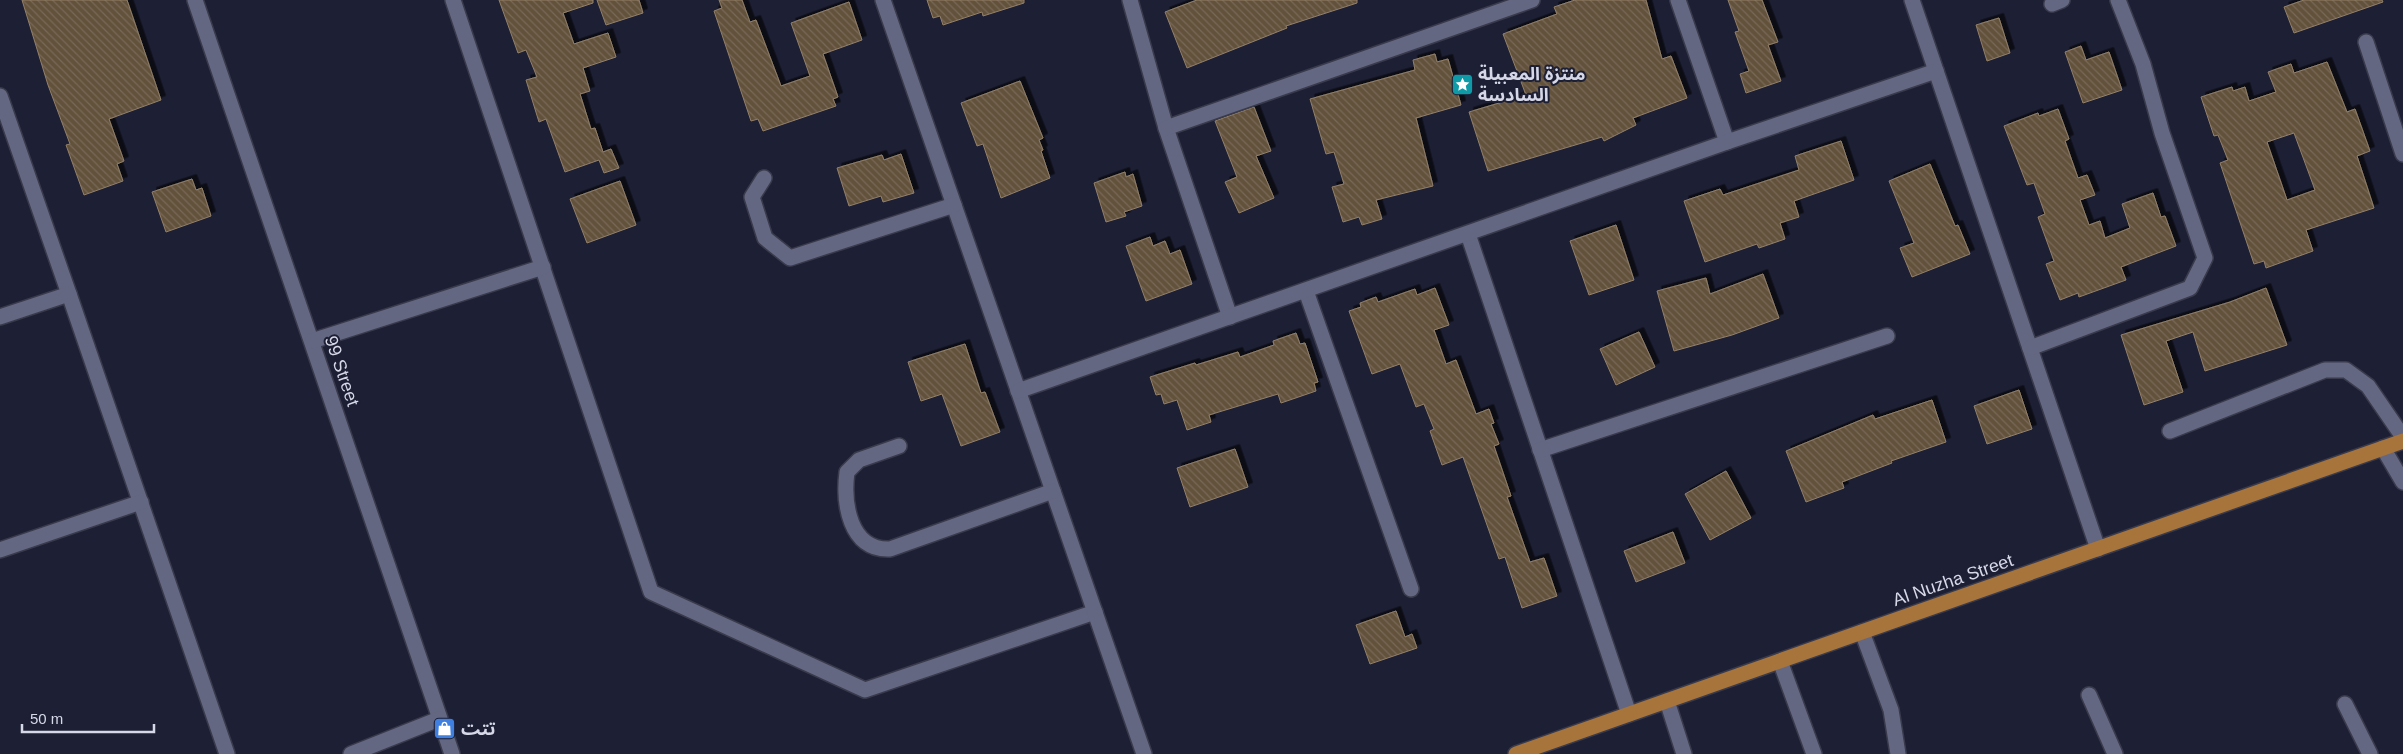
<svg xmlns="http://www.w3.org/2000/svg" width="2403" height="754" font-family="Helvetica,'Noto Sans Arabic',sans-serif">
	<defs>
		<pattern id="building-back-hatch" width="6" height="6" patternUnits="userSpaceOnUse" patternTransform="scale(1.25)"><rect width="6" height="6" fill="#62513b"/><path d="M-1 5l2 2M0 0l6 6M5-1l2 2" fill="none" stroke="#786957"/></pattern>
		<filter id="shadow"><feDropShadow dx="4.5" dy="-4.5" stdDeviation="0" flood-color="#0009"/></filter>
	</defs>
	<rect width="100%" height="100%" fill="#1d1f34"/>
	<g fill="url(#building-back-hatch)" stroke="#938069" fill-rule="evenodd" filter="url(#shadow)">
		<polygon points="22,0 127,0 161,100 109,119 124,161 117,164 123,181 84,195 66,145 70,144 48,85"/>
		<polygon points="499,0 593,0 593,3 563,13 574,44 608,33 616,57 583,68 590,91 580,94 591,129 595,128 603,152 611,149 619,168 604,173 599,160 565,172 546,119 539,122 526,80 537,77 526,50 518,53"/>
		<polygon points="597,0 639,0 643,13 606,25"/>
		<polygon points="719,0 742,0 750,22 756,20 781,86 810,76 791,23 849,2 862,40 823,54 838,97 833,99 836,106 763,131 758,119 751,121 714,11 722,8"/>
		<polygon points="927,0 1024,0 1024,3 983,16 982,12 943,25 940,16 933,18"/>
		<polygon points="1197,0 1357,0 1357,3 1286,26 1287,28 1187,68 1165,12"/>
		<polygon points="1575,0 1646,0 1662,59 1671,56 1687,98 1633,118 1636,125 1604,141 1602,137 1488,171 1469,112 1526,95 1503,34 1557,14 1554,7"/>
		<polygon points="1728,0 1762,0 1778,42 1768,45 1781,81 1746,93 1740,74 1749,71 1735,32 1739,31"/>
		<polygon points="2304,0 2382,0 2383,2 2294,33 2284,7"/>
		<polygon points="1999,18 2010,53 1987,61 1976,25"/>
		<polygon points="2081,46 2086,60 2109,52 2122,90 2083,103 2065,52"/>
		<polygon points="1435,54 1437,62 1448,59 1461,105 1416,118 1433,186 1376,200 1382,219 1362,225 1359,217 1343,222 1332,187 1344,184 1334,152 1326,154 1310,99 1415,70 1413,60"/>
		<path d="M2327 62 2347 112 2355 109 2370 151 2357 156 2374 208 2306 230 2313 251 2266 268 2264 261 2254 264 2220 163 2228 160 2218 135 2214 136 2201 97 2232 87 2233 91 2245 87 2249 101 2276 92 2268 72 2291 64 2294 73ZM2294 133 2315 190 2287 200 2267 142Z"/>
		<polygon points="1020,81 1043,138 1039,140 1043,150 1041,151 1050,178 1001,198 983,144 977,146 961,103"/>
		<polygon points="1254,107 1271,151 1256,156 1274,198 1239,213 1225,182 1237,177 1215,121"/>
		<polygon points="2058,109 2069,139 2065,141 2078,178 2087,175 2095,195 2080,200 2089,225 2100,221 2105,238 2130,228 2122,204 2153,193 2161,217 2165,216 2176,246 2121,267 2126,280 2079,297 2078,293 2060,300 2046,264 2054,261 2038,217 2045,214 2034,183 2027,185 2004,126 2038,113 2039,116"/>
		<polygon points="1841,141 1854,180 1794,201 1799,217 1780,223 1785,239 1759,248 1757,244 1705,262 1684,201 1720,189 1723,195 1799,170 1795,156"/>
		<polygon points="901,154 914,193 883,202 881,196 849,206 837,168 882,155 884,160"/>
		<polygon points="1930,164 1955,226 1958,225 1970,254 1912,277 1900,248 1914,243 1889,181"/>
		<polygon points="1125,172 1126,177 1133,174 1142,206 1124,212 1126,216 1106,222 1094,183"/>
		<polygon points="192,179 196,190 202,188 211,216 166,232 152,192"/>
		<polygon points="620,181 636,225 587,243 570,199"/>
		<polygon points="1616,225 1634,280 1589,295 1570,241"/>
		<polygon points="1150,237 1153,246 1165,241 1170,254 1180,250 1192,284 1146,301 1126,246"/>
		<polygon points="1763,274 1779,318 1732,335 1674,351 1657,291 1706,278 1710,294"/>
		<polygon points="1435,288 1449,325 1434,330 1446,364 1456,360 1476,414 1489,409 1494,423 1491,424 1499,444 1494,446 1511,496 1507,497 1530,562 1544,558 1557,596 1522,608 1505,557 1499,559 1463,457 1442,465 1430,431 1434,429 1424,404 1416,407 1400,364 1372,374 1349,311 1361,307 1360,303 1376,297 1378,302 1415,289 1417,295"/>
		<polygon points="2266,288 2287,345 2205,371 2193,332 2166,341 2183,392 2144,405 2121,335 2230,302"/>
		<polygon points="1639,332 1655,367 1616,385 1600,349"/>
		<polygon points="1296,333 1300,344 1305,343 1318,382 1314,383 1316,391 1281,403 1278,394 1209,415 1211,422 1187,430 1177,400 1164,404 1161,394 1156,395 1150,377 1195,363 1196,365 1238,352 1240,357 1274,345 1273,341"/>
		<polygon points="965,344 981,393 985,392 1000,432 961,446 942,394 921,401 908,362"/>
		<polygon points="2019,390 2032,429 1987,444 1974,406"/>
		<polygon points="1932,400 1946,442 1891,461 1892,463 1842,482 1844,488 1806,502 1786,451 1873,415 1875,419"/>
		<polygon points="1235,449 1248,487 1190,507 1177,468"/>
		<polygon points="1726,471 1751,518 1710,540 1685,494"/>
		<polygon points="1673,532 1685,563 1636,582 1624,551"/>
		<polygon points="1396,611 1405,637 1412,634 1417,648 1370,664 1356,625"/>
	</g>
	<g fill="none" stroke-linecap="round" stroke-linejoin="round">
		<defs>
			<g id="minor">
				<polyline points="195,0 452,754"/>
				<polyline points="453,0 651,592 865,690 1095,612"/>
				<polyline points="883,0 1144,754"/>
				<polyline points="1130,0 1166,128 1230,317"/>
				<polyline points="1678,0 1727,142"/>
				<polyline points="1912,0 2098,549"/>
				<polyline points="2052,4 2062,0"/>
				<polyline points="2366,42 2403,154"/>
				<polyline points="0,96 69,294"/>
				<polyline points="1166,128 1532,0"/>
				<polyline points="764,178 752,197 765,238 790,258 954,205"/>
				<polyline points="1468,234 1629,714"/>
				<polyline points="1306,291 1411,589"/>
				<polyline points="0,317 69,294 227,754"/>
				<polyline points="312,341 543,267"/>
				<polyline points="2030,348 2190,288 2205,258 2162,133 2143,64 2118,0"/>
				<polyline points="1018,391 1727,142 1936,71"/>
				<polyline points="2170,431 2325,370 2346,370 2368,386 2403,437"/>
				<path d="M899 446 859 460 847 472C843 502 849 551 890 549L1053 491"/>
				<polyline points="2383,448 2403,482"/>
				<polyline points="1540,450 1887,336"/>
				<polyline points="0,550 141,502"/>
				<polyline points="1862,632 1891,710 1898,754"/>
				<polyline points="1780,661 1814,754"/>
				<polyline points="2089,695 2115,754"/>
				<polyline points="1667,701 1684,754"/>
				<polyline points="2345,704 2370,754"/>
				<polyline points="351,754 439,719"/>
			</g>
			<polyline id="major" points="1516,754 2403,441"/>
		</defs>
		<use href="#minor" stroke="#393a4c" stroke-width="18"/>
		<use href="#major" stroke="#393a4c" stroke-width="18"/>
		<use href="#minor" stroke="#646781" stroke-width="15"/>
		<use href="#major" stroke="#a7743b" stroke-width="15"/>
	</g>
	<defs>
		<symbol id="sight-square" viewBox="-11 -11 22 22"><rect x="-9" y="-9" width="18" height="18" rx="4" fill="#0f9aa8" stroke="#1d1f34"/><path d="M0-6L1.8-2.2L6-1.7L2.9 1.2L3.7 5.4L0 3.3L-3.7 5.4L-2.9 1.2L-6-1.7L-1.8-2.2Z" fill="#fff"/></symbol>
		<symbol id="shop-square" viewBox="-11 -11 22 22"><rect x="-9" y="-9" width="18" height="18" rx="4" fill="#3f7fe0" stroke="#1d1f34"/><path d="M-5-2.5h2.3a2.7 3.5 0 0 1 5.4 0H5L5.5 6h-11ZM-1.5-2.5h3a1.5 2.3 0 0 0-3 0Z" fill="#fff"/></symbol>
	</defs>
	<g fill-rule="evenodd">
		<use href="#sight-square" x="1450" y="72" width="25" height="25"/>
		<use href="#shop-square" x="432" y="716" width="25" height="25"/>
	</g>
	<g text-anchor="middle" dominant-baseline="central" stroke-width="4" stroke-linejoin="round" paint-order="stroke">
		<g font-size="18" font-weight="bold" fill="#d6d8e7" stroke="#1d1f34" text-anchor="start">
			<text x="1478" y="74">منتزة المعبيلة<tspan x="1478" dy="21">السادسة</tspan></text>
			<text x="461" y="729">تتت</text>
		</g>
		<g font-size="18" fill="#d6d8e7" stroke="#1d1f34">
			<text transform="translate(342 371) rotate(71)">99 Street</text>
			<text transform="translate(1953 580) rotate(-19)">Al Nuzha Street</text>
		</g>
	</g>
	<path d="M22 724v8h132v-8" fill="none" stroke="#d6d8e7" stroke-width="2.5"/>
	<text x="30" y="724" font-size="15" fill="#d6d8e7" stroke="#1d1f34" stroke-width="4" paint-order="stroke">50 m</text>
</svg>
